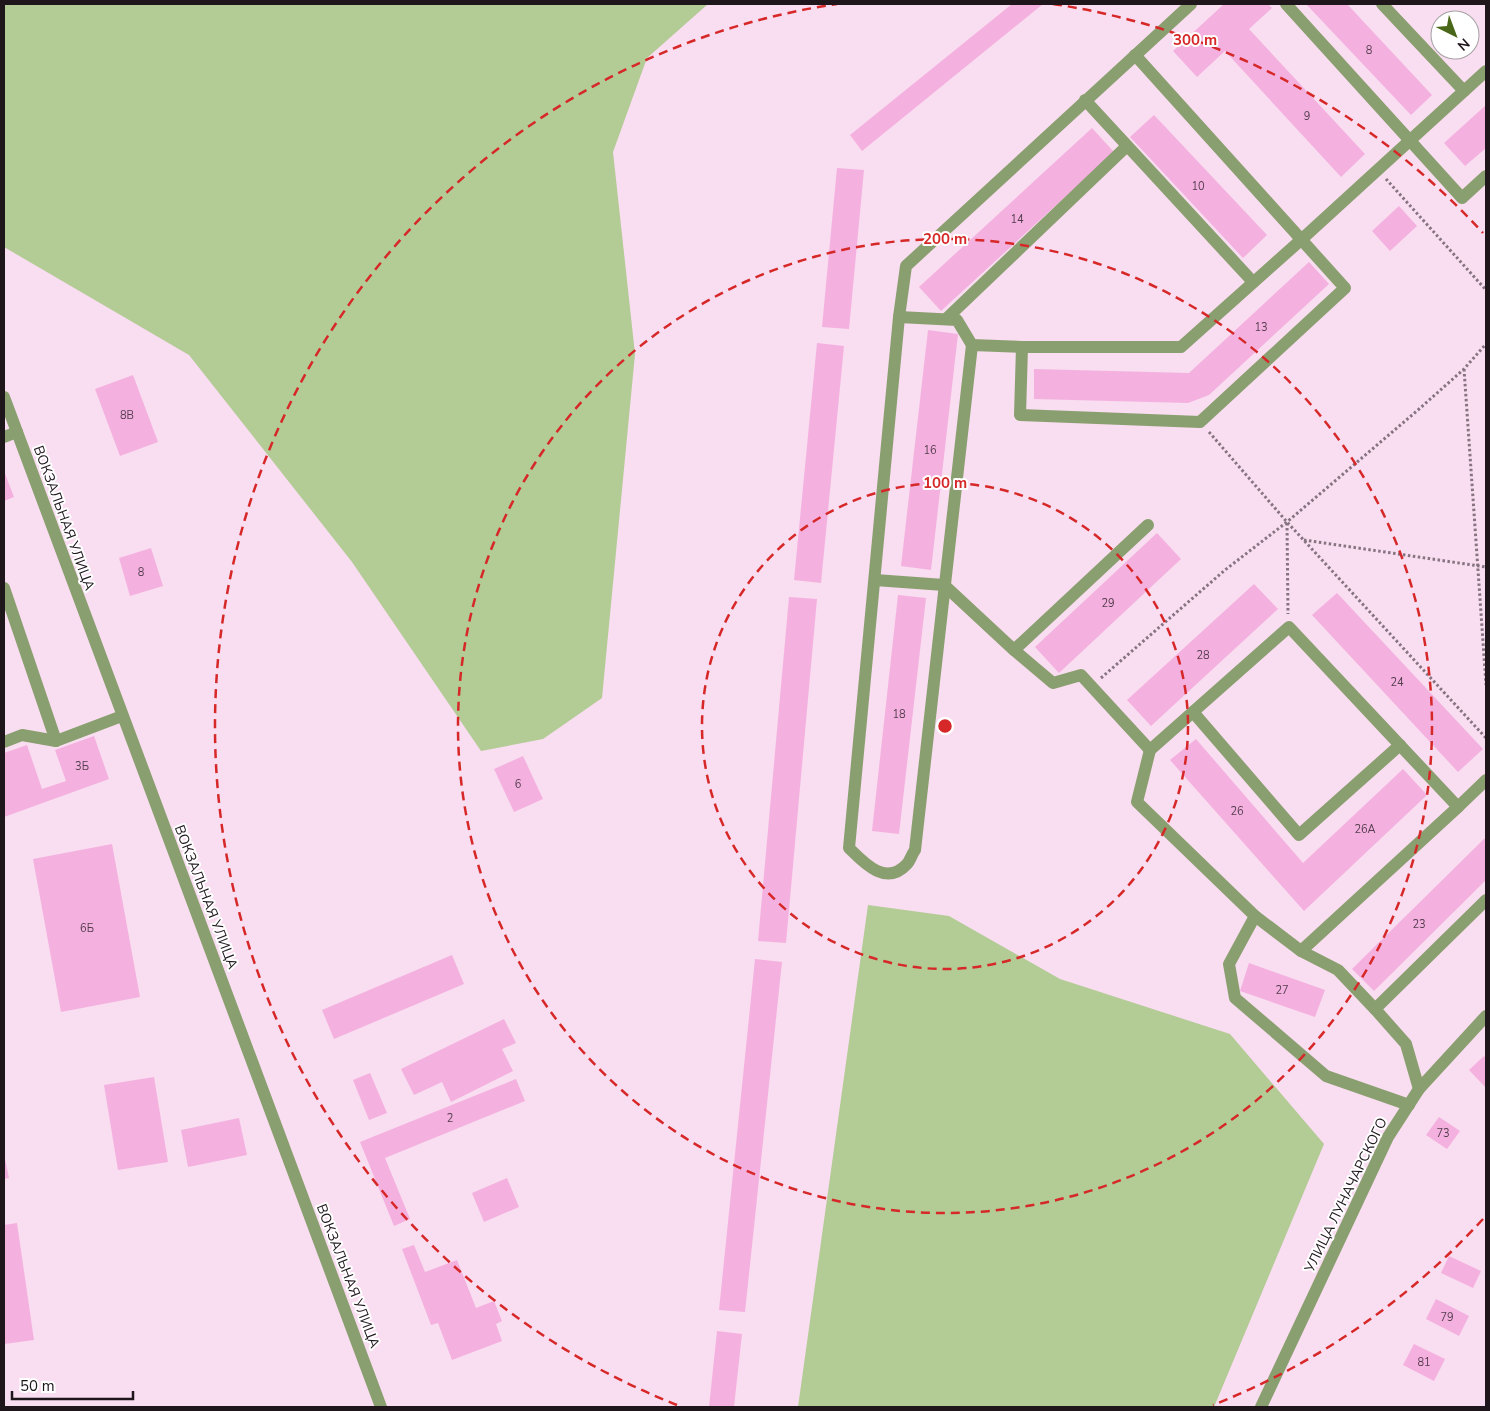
<svg xmlns="http://www.w3.org/2000/svg" width="1490" height="1411" font-family="'Nunito Sans',sans-serif">
	<rect width="100%" height="100%" fill="#f9ddf0"/>
	<g fill="#b3cb95">
		<polygon points="4,4 708,4 647,58 613,152 635,354 602,698 543,739 481,751 352,562 189,355 4,247"/>
		<polygon points="868,905 949,916 1060,979 1230,1034 1324,1144 1214,1407 798,1407"/>
	</g>
	<g fill="#f4b1e0">
		<polygon points="1012,4 1043,4 862,151 850,135"/>
		<polygon points="1224,4 1268,4 1272,8 1249,29 1365,154 1341,177 1225,51 1197,77 1173,51"/>
		<polygon points="1306,4 1347,4 1432,95 1411,115"/>
		<polygon points="1486,105 1486,148 1465,166 1444,143"/>
		<polygon points="1154,115 1267,235 1243,258 1130,137"/>
		<polygon points="1092,128 1114,152 941,311 919,287"/>
		<polygon points="837,168 864,170 849,329 822,327"/>
		<polygon points="1399,206 1417,226 1390,251 1372,231"/>
		<polygon points="1309,262 1329,284 1209,395 1188,403 1034,399 1034,369 1189,373"/>
		<polygon points="928,330 958,334 931,570 901,566"/>
		<polygon points="817,343 844,346 821,583 794,580"/>
		<polygon points="133,375 158,442 120,456 95,389"/>
		<polygon points="4,471 14,497 4,501"/>
		<polygon points="1157,533 1181,559 1059,673 1035,647"/>
		<polygon points="151,548 163,586 130,596 119,558"/>
		<polygon points="1254,584 1278,609 1151,726 1127,700"/>
		<polygon points="1337,593 1483,749 1458,772 1312,615"/>
		<polygon points="898,595 926,598 899,834 872,831"/>
		<polygon points="789,597 817,599 786,943 758,941"/>
		<polygon points="94,736 109,779 4,817 4,753 27,745 42,789 66,781 55,750"/>
		<polygon points="1196,739 1303,863 1403,769 1427,795 1304,911 1170,760"/>
		<polygon points="523,756 543,799 514,812 494,769"/>
		<polygon points="1486,837 1486,880 1374,991 1352,969"/>
		<polygon points="112,844 140,997 61,1012 33,859"/>
		<polygon points="452,955 464,984 334,1039 322,1010"/>
		<polygon points="755,959 782,962 745,1312 719,1310"/>
		<polygon points="1249,963 1325,990 1315,1017 1240,991"/>
		<polygon points="504,1019 516,1043 502,1049 513,1071 451,1102 442,1082 414,1095 401,1069"/>
		<polygon points="1484,1056 1486,1058 1486,1088 1469,1070"/>
		<polygon points="370,1073 387,1113 369,1120 353,1080"/>
		<polygon points="154,1077 168,1162 118,1170 104,1085"/>
		<polygon points="516,1079 525,1101 385,1158 410,1219 394,1226 360,1142"/>
		<polygon points="1439,1117 1460,1131 1447,1149 1426,1135"/>
		<polygon points="239,1118 247,1155 188,1167 181,1130"/>
		<polygon points="4,1154 9,1178 4,1179"/>
		<polygon points="507,1178 519,1207 484,1222 472,1193"/>
		<polygon points="17,1223 34,1340 4,1344 4,1225"/>
		<polygon points="414,1245 425,1272 457,1260 476,1308 494,1301 502,1321 496,1324 502,1341 452,1360 438,1323 431,1325 402,1249"/>
		<polygon points="1449,1256 1481,1271 1473,1288 1441,1273"/>
		<polygon points="1436,1299 1469,1316 1459,1336 1426,1319"/>
		<polygon points="717,1331 742,1334 734,1407 709,1407"/>
		<polygon points="1414,1344 1445,1359 1434,1381 1403,1365"/>
	</g>
	<g fill="none" stroke-linecap="round" stroke-linejoin="round">
		<g stroke="#867481" stroke-width="3" stroke-dasharray="2.5 2.5" stroke-linecap="butt">
			<polyline points="1386,179 1486,290"/>
			<polyline points="1464,369 1486,685"/>
			<polyline points="1209,432 1287,522 1486,738"/>
			<polyline points="1287,523 1288,614"/>
			<polyline points="1304,540 1486,567"/>
			<polyline points="1101,678 1225,570 1287,522 1418,410 1464,369 1486,344"/>
		</g>
		<g stroke="#8a9f6f" stroke-width="12">
			<polyline points="1286,4 1462,198 1486,176"/>
			<polyline points="1382,4 1464,91"/>
			<polyline points="1085,100 1253,282"/>
			<polyline points="899,317 957,320 972,345 1022,347 1181,347 1302,239 1486,71"/>
			<polyline points="946,319 1127,146"/>
			<path d="M972 345 915 850C912 854 910 861 907 864 886 887 864 863 849 848L899 317 906 266 1191 4"/>
			<polyline points="1022,347 1020,415 1200,422 1345,288 1135,55"/>
			<polyline points="4,397 381,1407"/>
			<polyline points="4,437 17,432"/>
			<polyline points="875,580 944,585 1014,650 1053,683 1081,675 1150,750"/>
			<polyline points="4,588 56,741"/>
			<polyline points="1014,650 1148,525"/>
			<polyline points="1193,712 1299,835 1400,745"/>
			<polyline points="4,742 22,735 56,741 122,716"/>
			<polyline points="1255,916 1229,964 1235,998 1326,1076 1409,1105"/>
			<polyline points="1301,951 1458,807"/>
			<polyline points="1375,1009 1338,970 1301,951 1255,916 1137,802 1150,750 1289,627 1458,807 1486,780"/>
			<polyline points="1419,1089 1406,1044 1375,1009 1486,900"/>
			<polyline points="1261,1407 1388,1137 1419,1089 1486,1016"/>
		</g>
	</g>
	<g fill="none" stroke="#d62828" stroke-width="2.5" stroke-dasharray="9 6">
		<circle cx="945" cy="726" r="243"/>
		<circle cx="945" cy="726" r="487"/>
		<path d="M1483 1219A730 730 0 0 1 1213 1405M677 1405A730 730 0 0 1 837 4M1053 4A730 730 0 0 1 1483 233"/>
	</g>
	<g text-anchor="middle" dominant-baseline="central" stroke-width="4" stroke-linejoin="round" paint-order="stroke">
		<g font-size="11" fill="#543d4d">
			<text x="1369" y="50">8</text>
			<text x="1307" y="116">9</text>
			<text x="1198" y="186">10</text>
			<text x="1017" y="219">14</text>
			<text x="1261" y="327">13</text>
			<text x="127" y="415">8В</text>
			<text x="930" y="450">16</text>
			<text x="141" y="572">8</text>
			<text x="1108" y="603">29</text>
			<text x="1203" y="655">28</text>
			<text x="1397" y="682">24</text>
			<text x="899" y="714">18</text>
			<text x="82" y="766">3Б</text>
			<text x="518" y="784">6</text>
			<text x="1237" y="811">26</text>
			<text x="1365" y="829">26А</text>
			<text x="1419" y="924">23</text>
			<text x="87" y="928">6Б</text>
			<text x="1282" y="990">27</text>
			<text x="450" y="1118">2</text>
			<text x="1443" y="1133">73</text>
			<text x="1447" y="1317">79</text>
			<text x="1424" y="1362">81</text>
		</g>
		<g font-size="14" fill="#1f161c" stroke="#fff">
			<text transform="translate(64 518) rotate(70)">ВОКЗАЛЬНАЯ УЛИЦА</text>
			<text transform="translate(206 897) rotate(69)">ВОКЗАЛЬНАЯ УЛИЦА</text>
			<text transform="translate(1346 1195) rotate(-64)">УЛИЦА ЛУНАЧАРСКОГО</text>
			<text transform="translate(348 1276) rotate(69)">ВОКЗАЛЬНАЯ УЛИЦА</text>
		</g>
	</g>
	<circle cx="945" cy="726" r="8" fill="#d62828" stroke="#fff" stroke-width="2.5"/>
	<g font-size="15" text-anchor="middle" font-weight="bold" fill="#d62828" stroke="#fff" stroke-width="4" stroke-linejoin="round" paint-order="stroke">
		<text x="1195" y="45">300 m</text>
		<text x="945" y="244">200 m</text>
		<text x="945" y="488">100 m</text>
	</g>
	<rect width="1490" height="1411" fill="none" stroke="#1f161c" stroke-width="10"/>
	<g transform="translate(1455 35) rotate(138)"><circle r="24" fill="#ffffff" stroke="#a5a2a4"/>
	<path d="M0-4L9 19L0 12L-9 19Z" fill="#496619"/>
	<text y="-8" font-size="14" font-weight="bold" text-anchor="middle" fill="#1f161c">N</text>
	</g>
	<path d="M12 1391v8h121v-8" fill="none" stroke="#1f161c" stroke-width="2.5"/>
	<text x="20" y="1391" font-size="15" fill="#1f161c" stroke="#ffffff" stroke-width="4" paint-order="stroke">50 m</text>
</svg>
